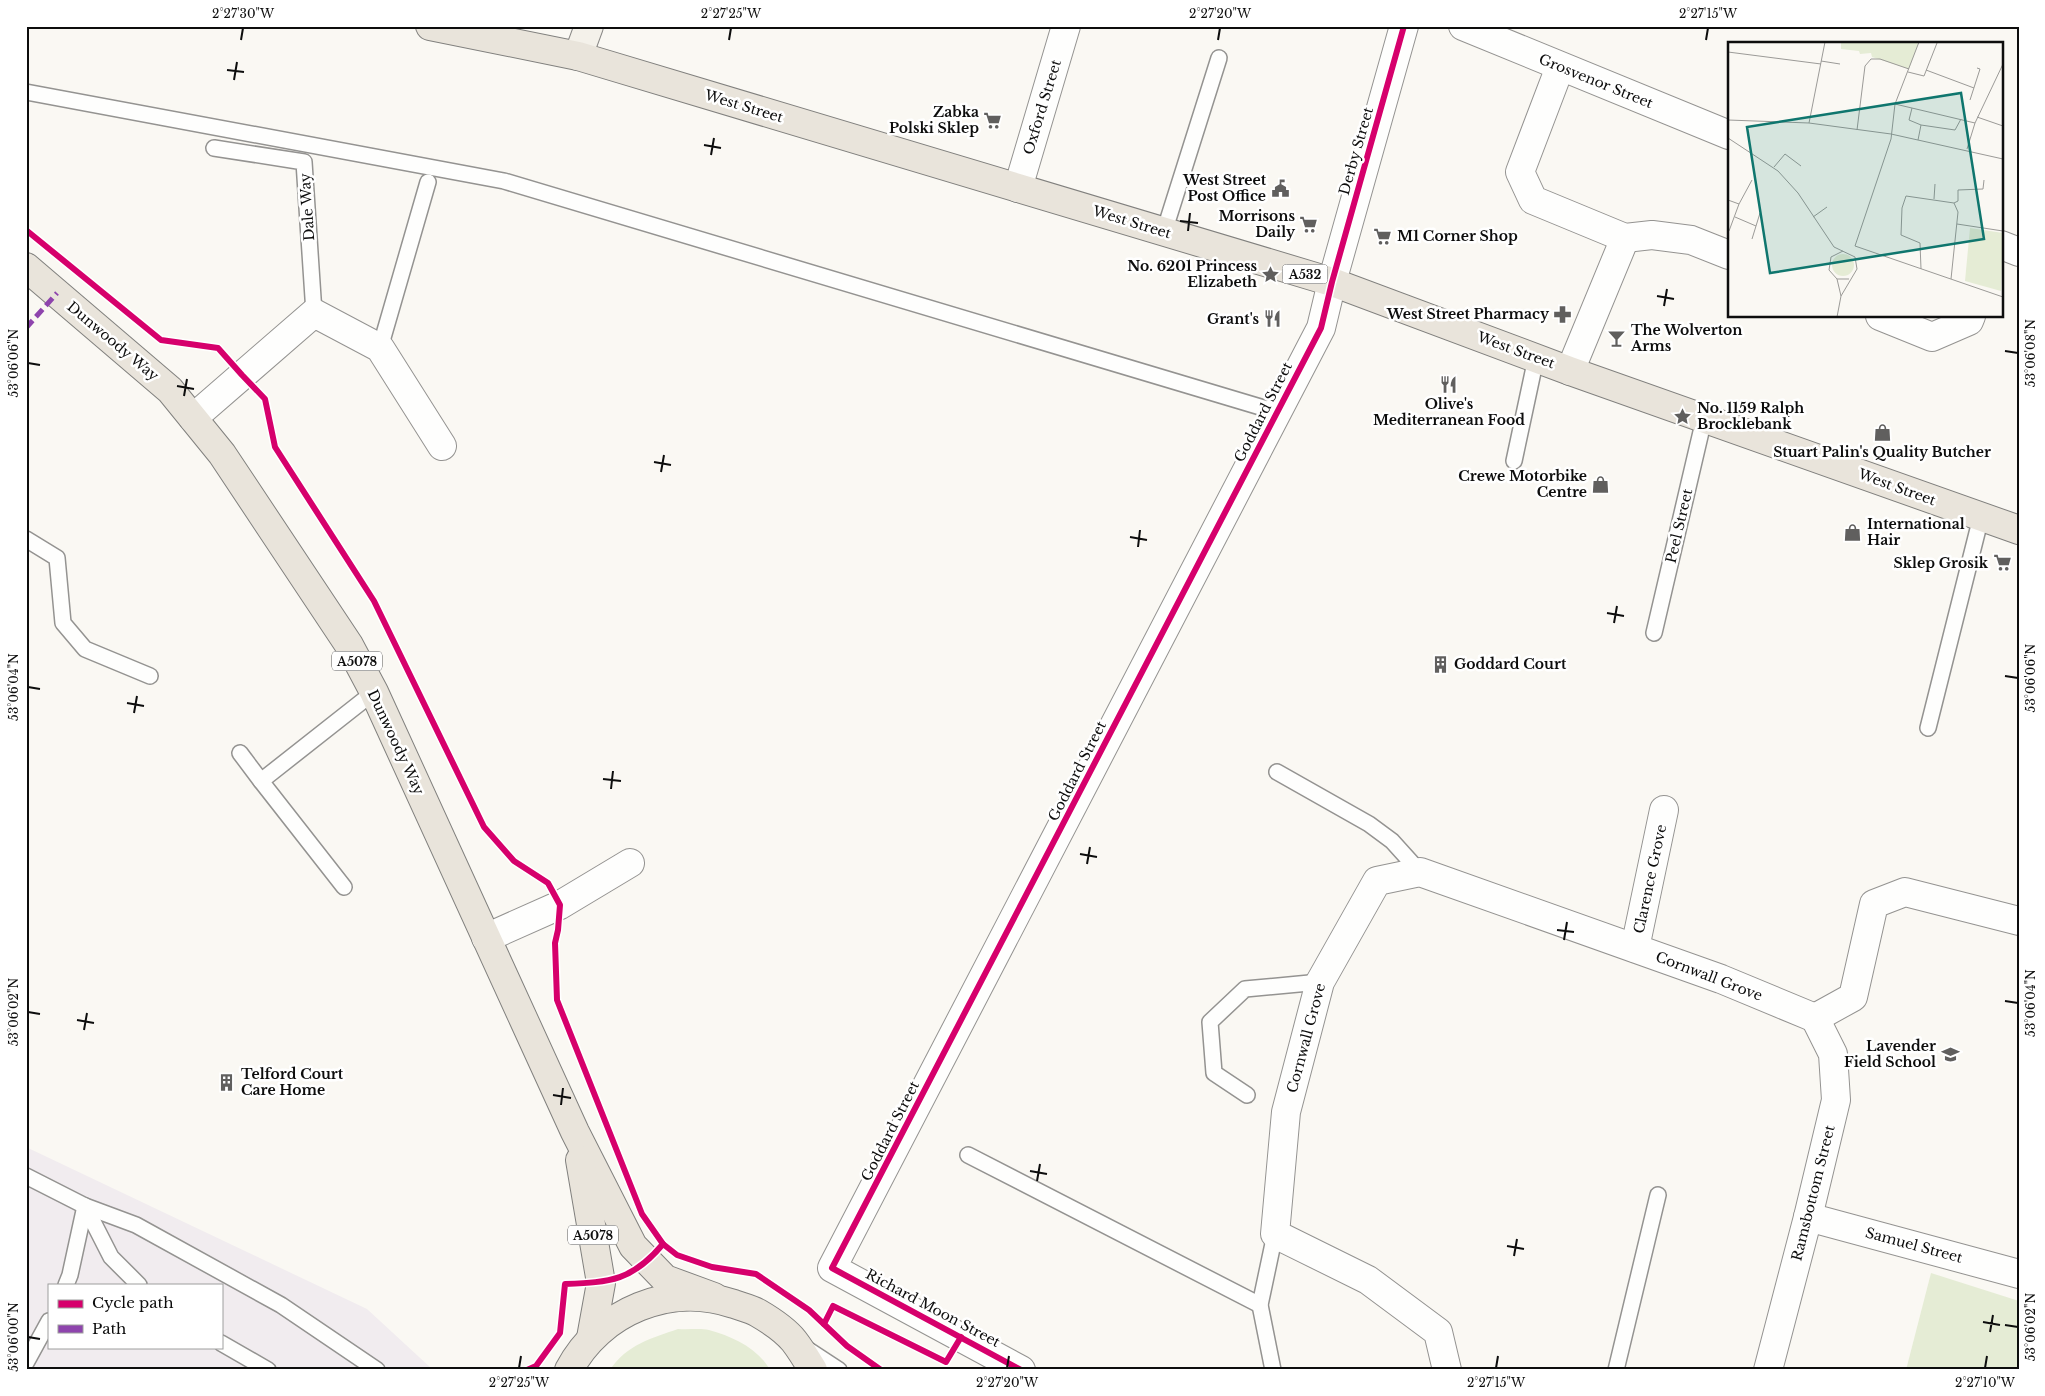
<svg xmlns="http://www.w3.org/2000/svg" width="2045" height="1396" font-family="'Libre Baskerville',serif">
	<rect width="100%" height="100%" fill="#faf8f3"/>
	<path fill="#f1ecef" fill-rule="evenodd" d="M26 1147 367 1309 431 1368 441 1370H26ZM49 1285H221V1347H49Z"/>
	<g fill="#e5ecd5">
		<polygon points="1931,1273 2019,1301 2019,1370 1906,1370"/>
		<path d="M678 1329C688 1330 700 1328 709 1330 732 1336 759 1349 770 1370H610C626 1345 652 1338 678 1329Z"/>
	</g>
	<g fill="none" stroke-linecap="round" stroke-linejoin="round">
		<defs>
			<g id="lane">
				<polyline points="26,92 504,181 1277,412"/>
				<polyline points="214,148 304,162 314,313"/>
				<polyline points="1164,232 1219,58"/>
				<polyline points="380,348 428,182"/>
				<polyline points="1514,461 1536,358"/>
				<polyline points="26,539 57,558 63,623 85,649 150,676"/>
				<polyline points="1654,633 1704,419"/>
				<polyline points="1928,728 1981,517"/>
				<polyline points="240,753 261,781"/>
				<polyline points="1277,772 1369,824 1392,841 1420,872"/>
				<polyline points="344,887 261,781 374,692"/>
				<polyline points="1247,1095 1214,1073 1210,1022 1245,989 1320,982"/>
				<polyline points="968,1155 1260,1305"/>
				<polyline points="26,1176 85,1206 136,1225 281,1305 377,1370"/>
				<polyline points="85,1206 111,1257 139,1285"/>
				<polyline points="66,1285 70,1275 85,1206"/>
				<polyline points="221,1343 268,1370"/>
				<polyline points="807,1349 839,1370"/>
				<polyline points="26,1363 49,1321"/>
				<polyline points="1273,1370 1260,1305 1275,1234"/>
				<polyline points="1616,1370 1658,1195"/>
			</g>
			<g id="street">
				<polyline points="1463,26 1729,135"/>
				<polyline points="1560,67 1520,172 1533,200 1625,238 1652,235 1691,240 1729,255"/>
				<polyline points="1018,188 1066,26"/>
				<polyline points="2001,245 2019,252"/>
				<polyline points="1880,316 1932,337 1969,321 1971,316"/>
				<polyline points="1570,371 1625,238"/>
				<polyline points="193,418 314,313 380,348 442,446"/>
				<polyline points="486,938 560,905 630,863"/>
				<polyline points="1635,948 1664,810"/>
				<polyline points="1815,1018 1853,997 1874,904 1905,892 2019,921"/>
				<polyline points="1808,1217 2019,1274"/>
				<polyline points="1021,1370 832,1268 1321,328 1332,282 1404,26"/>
				<polyline points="1447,1370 1438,1332 1368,1280 1275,1234 1286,1112 1320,982 1377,881 1420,872 1721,979 1815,1018"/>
				<polyline points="1768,1370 1808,1217 1836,1100 1833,1054 1815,1018"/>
			</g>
			<polyline id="secondary" points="578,56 589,26"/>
			<g id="primary">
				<polyline points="430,26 578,56 1332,282 1570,371 2019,530"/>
				<polyline points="26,267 170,390 222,454 349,645 374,692 575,1132 633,1246 665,1279 714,1297"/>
				<polyline points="580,1160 601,1283 591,1338"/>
				<path d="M569 1370C600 1311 671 1282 734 1304 742 1307 751 1309 758 1313 770 1320 786 1331 794 1341 801 1350 807 1360 813 1370"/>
			</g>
		</defs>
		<use href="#lane" stroke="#949391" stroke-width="18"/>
		<use href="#street" stroke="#949391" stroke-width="30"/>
		<use href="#secondary" stroke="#8a8987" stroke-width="30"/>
		<use href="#primary" stroke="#81807e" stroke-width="30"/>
		<use href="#lane" stroke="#fefefd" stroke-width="15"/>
		<use href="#street" stroke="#fefefd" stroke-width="28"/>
		<use href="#secondary" stroke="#f4f1ea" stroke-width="28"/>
		<use href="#primary" stroke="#e9e4db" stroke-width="28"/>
		<polyline stroke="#8e44ad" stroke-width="5" stroke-dasharray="10 5" stroke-linecap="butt" points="26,328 57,293"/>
		<defs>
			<g id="cycleway">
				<polyline points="26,230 161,340 218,348 242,375 265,399 275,447 374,601 484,827 514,861 548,883 560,905 558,930 555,943 557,1000 642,1214 663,1244 677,1255 712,1267 756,1274 809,1310 847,1346 881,1370"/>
				<polyline points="824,1324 833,1306 946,1362 961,1337"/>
				<path d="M527 1370 536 1366 560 1333 565 1284C611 1282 632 1281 663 1244"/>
				<polyline points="1021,1370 832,1268 1321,328 1332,282 1404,26"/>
			</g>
		</defs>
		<use href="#cycleway" stroke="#fff" stroke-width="9"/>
		<use href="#cycleway" stroke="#d6006c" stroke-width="6"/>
	</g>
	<path fill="none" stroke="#0d0d0d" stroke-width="2" d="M241 40 243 28M729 40 731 28M1218 40 1220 28M1706 40 1708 28M227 70 244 72M234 80 237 62M704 145 721 148M711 155 714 138M1180 221 1198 223M1188 231 1190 213M1657 296 1674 299M1664 306 1667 289M2005 351 2018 353M28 363 40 365M177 386 194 389M184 396 187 379M654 462 671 465M661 472 664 455M1130 537 1147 540M1138 547 1140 530M1607 613 1624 616M1614 623 1617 606M2005 676 2018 678M28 687 40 689M127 703 144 706M134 713 137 696M603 779 621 781M611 789 613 771M1080 854 1097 857M1087 864 1090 847M1557 930 1574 932M1564 940 1567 922M2005 1001 2018 1003M28 1012 40 1014M77 1020 94 1023M84 1030 87 1013M553 1095 571 1098M561 1105 563 1088M1030 1171 1047 1174M1037 1181 1040 1164M1507 1246 1524 1249M1514 1256 1517 1239M1983 1322 2000 1325M2005 1325 2018 1327M1990 1332 1993 1315M28 1337 40 1339M519 1368 521 1356M1007 1368 1009 1356M1496 1368 1498 1356M1985 1368 1987 1356"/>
	<defs>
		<symbol id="supermarket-bare" viewBox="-9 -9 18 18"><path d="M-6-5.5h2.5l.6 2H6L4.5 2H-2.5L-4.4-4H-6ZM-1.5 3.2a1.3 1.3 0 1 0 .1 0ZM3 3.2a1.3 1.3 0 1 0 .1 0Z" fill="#605f5e" stroke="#fff" stroke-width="2.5" paint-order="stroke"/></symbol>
		<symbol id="civic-bare" viewBox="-9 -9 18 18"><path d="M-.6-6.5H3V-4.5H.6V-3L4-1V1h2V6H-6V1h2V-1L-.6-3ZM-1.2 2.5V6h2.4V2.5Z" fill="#605f5e" stroke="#fff" stroke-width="2.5" paint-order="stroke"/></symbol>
		<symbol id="sight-bare" viewBox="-9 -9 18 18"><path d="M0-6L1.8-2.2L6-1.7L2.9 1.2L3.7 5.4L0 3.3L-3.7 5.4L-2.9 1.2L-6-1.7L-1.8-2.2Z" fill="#605f5e" stroke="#fff" stroke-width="2.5" paint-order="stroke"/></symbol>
		<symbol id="pharmacy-bare" viewBox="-9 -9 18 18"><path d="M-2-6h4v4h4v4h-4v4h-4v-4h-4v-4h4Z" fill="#605f5e" stroke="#fff" stroke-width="2.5" paint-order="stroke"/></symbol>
		<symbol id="restaurant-bare" viewBox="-9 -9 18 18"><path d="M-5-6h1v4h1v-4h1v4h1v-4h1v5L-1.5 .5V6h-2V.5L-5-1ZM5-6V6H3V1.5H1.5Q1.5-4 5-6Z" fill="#605f5e" stroke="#fff" stroke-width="2.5" paint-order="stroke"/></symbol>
		<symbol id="bar-bare" viewBox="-9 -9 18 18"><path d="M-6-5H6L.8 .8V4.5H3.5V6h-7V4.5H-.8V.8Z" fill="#605f5e" stroke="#fff" stroke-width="2.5" paint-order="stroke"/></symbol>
		<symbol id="shop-bare" viewBox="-9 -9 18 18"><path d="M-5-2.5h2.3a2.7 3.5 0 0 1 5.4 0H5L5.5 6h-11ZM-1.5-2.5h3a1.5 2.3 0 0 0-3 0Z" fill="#605f5e" stroke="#fff" stroke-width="2.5" paint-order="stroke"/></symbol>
		<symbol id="building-bare" viewBox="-9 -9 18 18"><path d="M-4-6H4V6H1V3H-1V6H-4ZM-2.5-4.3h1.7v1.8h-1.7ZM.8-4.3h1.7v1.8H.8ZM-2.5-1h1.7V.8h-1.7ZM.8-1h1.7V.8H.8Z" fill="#605f5e" stroke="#fff" stroke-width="2.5" paint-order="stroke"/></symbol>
		<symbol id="school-bare" viewBox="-9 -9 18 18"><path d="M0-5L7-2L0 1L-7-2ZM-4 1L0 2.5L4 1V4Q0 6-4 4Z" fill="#605f5e" stroke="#fff" stroke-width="2.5" paint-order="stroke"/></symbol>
	</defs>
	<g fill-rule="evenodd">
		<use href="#supermarket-bare" x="980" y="108" width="25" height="25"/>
		<use href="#civic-bare" x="1268" y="176" width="25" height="25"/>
		<use href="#supermarket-bare" x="1296" y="212" width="25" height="25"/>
		<use href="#supermarket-bare" x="1370" y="224" width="25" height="25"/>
		<use href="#sight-bare" x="1258" y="262" width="25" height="25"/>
		<use href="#pharmacy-bare" x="1550" y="302" width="25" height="25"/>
		<use href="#restaurant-bare" x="1260" y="306" width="25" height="25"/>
		<use href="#bar-bare" x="1604" y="326" width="25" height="25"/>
		<use href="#restaurant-bare" x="1436" y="372" width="25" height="25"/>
		<use href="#sight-bare" x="1670" y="404" width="25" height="25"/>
		<use href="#shop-bare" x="1870" y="420" width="25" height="25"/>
		<use href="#shop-bare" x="1588" y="472" width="25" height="25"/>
		<use href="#shop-bare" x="1840" y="520" width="25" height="25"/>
		<use href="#supermarket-bare" x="1990" y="550" width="25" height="25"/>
		<use href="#building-bare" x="1428" y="652" width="25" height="25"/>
		<use href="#school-bare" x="1938" y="1042" width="25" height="25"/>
		<use href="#building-bare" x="214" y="1070" width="25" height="25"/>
	</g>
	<g text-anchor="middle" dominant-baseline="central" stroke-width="5" stroke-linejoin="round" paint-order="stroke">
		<g fill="#fff" stroke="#565656" stroke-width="1">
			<rect x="1282.5" y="264.5" width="45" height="19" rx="4"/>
			<rect x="332" y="651.5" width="50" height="19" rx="4"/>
			<rect x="568" y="1225.5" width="50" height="19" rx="4"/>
		</g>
		<g font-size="12" font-weight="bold" fill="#0d0d0d">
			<text x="1305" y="274">A532</text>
			<text x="357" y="661">A5078</text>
			<text x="593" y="1235">A5078</text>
		</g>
		<g font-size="14" fill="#0d0d0d" stroke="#fff">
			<text transform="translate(1596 81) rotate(22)">Grosvenor Street</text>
			<text transform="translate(744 106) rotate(17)">West Street</text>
			<text transform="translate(1042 107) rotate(-73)">Oxford Street</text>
			<text transform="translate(1356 151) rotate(-74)">Derby Street</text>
			<text transform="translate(307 207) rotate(-94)">Dale Way</text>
			<text transform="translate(1132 222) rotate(17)">West Street</text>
			<text transform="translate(113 341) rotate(40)">Dunwoody Way</text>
			<text transform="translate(1516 350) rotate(20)">West Street</text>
			<text transform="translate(1263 412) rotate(-63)">Goddard Street</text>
			<text transform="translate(1897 487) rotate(20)">West Street</text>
			<text transform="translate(1679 526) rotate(-77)">Peel Street</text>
			<text transform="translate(396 742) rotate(65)">Dunwoody Way</text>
			<text transform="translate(1077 771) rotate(-63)">Goddard Street</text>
			<text transform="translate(1650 879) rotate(-78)">Clarence Grove</text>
			<text transform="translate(1709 976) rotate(21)">Cornwall Grove</text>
			<text transform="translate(1306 1038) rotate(-75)">Cornwall Grove</text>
			<text transform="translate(890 1131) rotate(-63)">Goddard Street</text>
			<text transform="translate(1813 1193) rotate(-76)">Ramsbottom Street</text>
			<text transform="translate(1914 1245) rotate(15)">Samuel Street</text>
			<text transform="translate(933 1308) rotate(28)">Richard Moon Street</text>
		</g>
		<g font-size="14" font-weight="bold" fill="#0d0d0d" stroke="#fff" text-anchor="end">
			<text x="979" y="112">Zabka<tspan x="979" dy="16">Polski Sklep</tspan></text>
			<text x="1266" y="180">West Street<tspan x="1266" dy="16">Post Office</tspan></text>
			<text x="1295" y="216">Morrisons<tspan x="1295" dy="16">Daily</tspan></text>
			<text x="1397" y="236" text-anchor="start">M1 Corner Shop</text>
			<text x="1257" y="266">No. 6201 Princess<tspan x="1257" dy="16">Elizabeth</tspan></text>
			<text x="1549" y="314">West Street Pharmacy</text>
			<text x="1259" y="319">Grant's</text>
			<text x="1631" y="330" text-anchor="start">The Wolverton<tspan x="1631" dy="16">Arms</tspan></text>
			<text x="1449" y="404" text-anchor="middle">Olive's<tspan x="1449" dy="16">Mediterranean Food</tspan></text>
			<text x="1697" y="408" text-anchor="start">No. 1159 Ralph<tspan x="1697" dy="16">Brocklebank</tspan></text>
			<text x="1882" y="452" text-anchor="middle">Stuart Palin's Quality Butcher</text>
			<text x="1587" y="476">Crewe Motorbike<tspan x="1587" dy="16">Centre</tspan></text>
			<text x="1867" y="524" text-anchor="start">International<tspan x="1867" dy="16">Hair</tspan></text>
			<text x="1988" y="563">Sklep Grosik</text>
			<text x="1454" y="664" text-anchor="start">Goddard Court</text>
			<text x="1936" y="1046">Lavender<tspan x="1936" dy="16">Field School</tspan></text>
			<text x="241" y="1074" text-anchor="start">Telford Court<tspan x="241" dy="16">Care Home</tspan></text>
		</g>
	</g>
	<g transform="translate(1728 42)">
		<rect width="275" height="275" fill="#faf8f3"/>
		<path d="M113 0H191L181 27 144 15 143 11 132 12 131 9 113 7ZM242 186 275 191 273 249 237 239ZM104 223a11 11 0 1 1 22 0a11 11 0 1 1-22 0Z" fill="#e5ecd5"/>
		<path fill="none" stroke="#9b9a97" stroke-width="1" d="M191 0 167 62 163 97 127 204 275 255M0 10 93 22M93 19 112 22M198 28 246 46M180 30 196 34 209 1M242 58 252 27 249 26M167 62 247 81M184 66 181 78 193 83 227 88 233 77M249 75 275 84M0 78 81 81 163 92 275 117M81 81 97 0M129 88 137 24 143 17H152L181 27M0 96 50 129 70 151 106 205 127 215 129 227 113 254M190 98 193 83M239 107 247 81 275 22M46 125 57 112 73 124M206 157 207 142M0 158 11 162 24 138M226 161 230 159V148L255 147 256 138M7 175 28 184M85 175 99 165M229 182 275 189M1 189 11 162M24 197 32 171M115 209 103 215 101 228 109 237H121M193 227 192 201 173 193 174 166 178 154 226 161M223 237 230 170 226 161M109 275 113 254 109 237"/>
		<path fill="#0f766e" fill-opacity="0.15" stroke="#0f766e" stroke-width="2.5" d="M233 51 256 197 42 231 19 85Z"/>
		<rect width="275" height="275" fill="none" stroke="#0d0d0d" stroke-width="2.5"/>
	</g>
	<rect width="2045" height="1396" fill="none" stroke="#ffffff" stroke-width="55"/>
	<rect x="48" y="1284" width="175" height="65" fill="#ffffff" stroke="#9e9e9e"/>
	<rect x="58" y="1300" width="25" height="8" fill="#d6006c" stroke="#9e9e9e"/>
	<text x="92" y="1308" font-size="15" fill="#0d0d0d">Cycle path</text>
	<rect x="58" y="1325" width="25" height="8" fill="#8e44ad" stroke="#9e9e9e"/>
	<text x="92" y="1334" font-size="15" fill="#0d0d0d">Path</text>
	<rect x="28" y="28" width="1990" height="1340" fill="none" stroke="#0d0d0d" stroke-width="2"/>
	<g font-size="12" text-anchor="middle" fill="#0d0d0d">
		<text x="243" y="18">2°27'30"W</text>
		<text x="731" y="18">2°27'25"W</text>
		<text x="1220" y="18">2°27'20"W</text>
		<text x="1708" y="18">2°27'15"W</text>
		<text transform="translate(2031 353) rotate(-90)" y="4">53°06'08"N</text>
		<text transform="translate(14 363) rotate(-90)" y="4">53°06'06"N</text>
		<text transform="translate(2031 678) rotate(-90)" y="4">53°06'06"N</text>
		<text transform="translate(14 687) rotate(-90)" y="4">53°06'04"N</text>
		<text transform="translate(2031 1003) rotate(-90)" y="4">53°06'04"N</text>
		<text transform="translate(14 1012) rotate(-90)" y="4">53°06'02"N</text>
		<text transform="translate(2031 1327) rotate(-90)" y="4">53°06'02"N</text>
		<text transform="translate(14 1337) rotate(-90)" y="4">53°06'00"N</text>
		<text x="519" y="1387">2°27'25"W</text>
		<text x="1007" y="1387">2°27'20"W</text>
		<text x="1496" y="1387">2°27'15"W</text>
		<text x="1985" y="1387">2°27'10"W</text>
	</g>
</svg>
